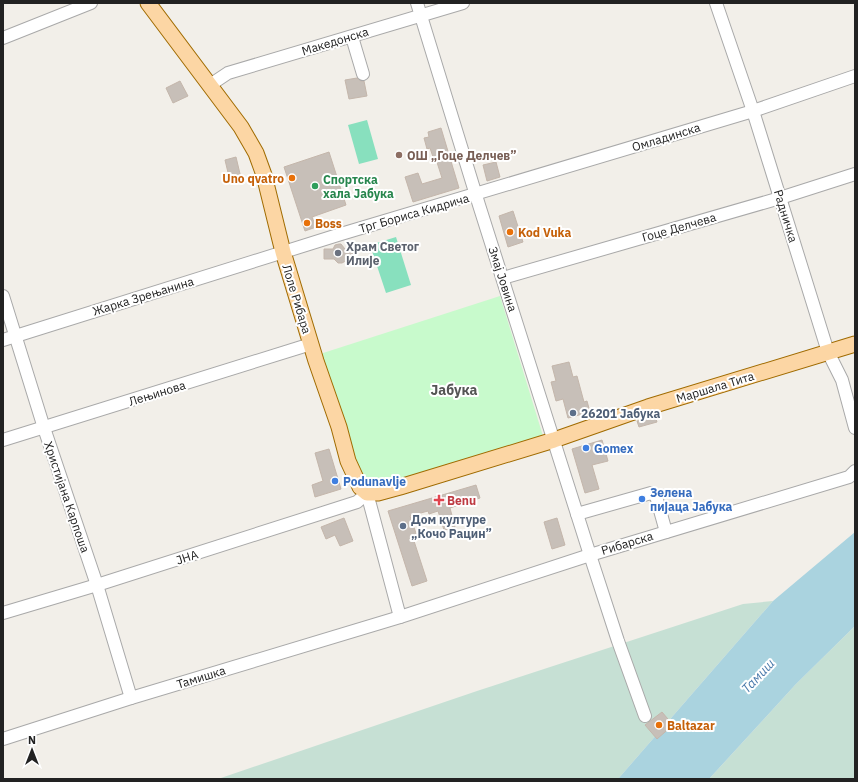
<svg xmlns="http://www.w3.org/2000/svg" width="858" height="782" font-family="'IBM Plex Sans',sans-serif">
	<rect width="100%" height="100%" fill="#f2efe9"/>
	<g fill="#c6e0d4">
		<polygon points="773,601 618,779 218,779 477,691 743,604"/>
		<polygon points="855,626 855,779 709,779 796,684"/>
	</g>
	<polygon fill="#c8facc" points="500,296 543,436 378,489 368,488 361,481 320,354"/>
	<g fill="#88e0be">
		<polygon points="367,120 378,159 359,164 348,125"/>
		<polygon points="396,237 411,285 386,293 370,245"/>
	</g>
	<polygon fill="#aad3df" points="855,532 855,626 796,684 709,779 618,779 773,601"/>
	<g fill="#c7bfb8" stroke="#c4b6ab">
		<polygon points="357,78 361,81 364,81 367,96 349,99 345,80"/>
		<polygon points="180,81 188,96 173,103 166,88"/>
		<polygon points="441,128 459,188 413,202 405,177 418,173 422,184 442,178 435,156 433,157 430,148 427,149 424,138 429,137 428,132"/>
		<polygon points="329,152 346,205 312,217 316,227 305,231 284,167"/>
		<polygon points="236,157 241,178 230,181 225,160"/>
		<polygon points="496,162 500,177 487,181 483,165"/>
		<polygon points="513,211 523,242 508,247 499,216"/>
		<polygon points="339,244 341,244 345,249 350,249 352,252 353,255 351,258 342,263 338,263 334,259 324,259 324,249 333,249 335,245"/>
		<polygon points="569,362 573,377 577,376 584,402 587,401 590,412 568,418 563,399 556,401 551,382 556,381 552,366"/>
		<polygon points="655,416 657,422 639,427 637,421"/>
		<polygon points="602,440 608,461 592,465 599,489 585,493 572,449"/>
		<polygon points="329,449 341,489 315,497 312,485 323,481 315,453"/>
		<polygon points="476,485 480,498 450,508 455,527 444,530 438,511 429,514 428,511 410,516 418,539 414,541 427,581 412,586 388,511"/>
		<polygon points="344,518 353,541 340,546 335,535 326,539 321,527"/>
		<polygon points="557,518 565,545 552,549 544,522"/>
		<polygon points="662,712 673,725 657,739 645,725"/>
	</g>
	<g fill="none" stroke-linecap="round" stroke-linejoin="round">
		<defs>
			<g id="minor">
				<polyline points="417,3 479,205 590,555 618,641 645,716"/>
				<polyline points="716,3 753,111 828,352 842,380 855,428"/>
				<polyline points="352,37 363,74"/>
				<polyline points="3,38 91,3"/>
				<polyline points="210,85 228,73 463,3"/>
				<polyline points="503,278 780,198 855,174"/>
				<polyline points="3,296 44,428 97,585 131,698"/>
				<polyline points="3,340 341,234 753,111 855,76"/>
				<polyline points="3,440 311,344"/>
				<polyline points="577,514 651,493 656,496 666,532"/>
				<polyline points="3,613 97,585 357,502 367,493 400,617"/>
				<polyline points="3,739 131,698 400,617 590,555 849,477 855,471"/>
			</g>
			<polyline id="major" points="148,3 241,127 256,153 264,175 283,252 316,361 339,427 348,461 360,487 367,493 378,493 400,487 554,440 648,407 855,344"/>
		</defs>
		<use href="#minor" stroke="#a9a9a9" stroke-width="14"/>
		<use href="#major" stroke="#a06b00" stroke-width="17"/>
		<use href="#minor" stroke="#fff" stroke-width="12"/>
		<use href="#major" stroke="#fcd6a4" stroke-width="15"/>
	</g>
	<circle fill="#8d6e63" stroke="#fff" stroke-width="1.5" cx="399" cy="155" r="4"/>
	<g fill="#e8710a" stroke="#fff" stroke-width="1.5">
		<circle cx="292" cy="178" r="4"/>
		<circle cx="307" cy="223" r="4"/>
		<circle cx="510" cy="232" r="4"/>
		<circle cx="659" cy="725" r="4"/>
	</g>
	<circle fill="#2e9e5b" stroke="#fff" stroke-width="1.5" cx="315" cy="186" r="4"/>
	<circle fill="#6b7280" stroke="#fff" stroke-width="1.5" cx="338" cy="253" r="4"/>
	<g fill="#5c6f8a" stroke="#fff" stroke-width="1.5">
		<circle cx="573" cy="413" r="4"/>
		<circle cx="403" cy="526" r="4"/>
	</g>
	<g fill="#3f7fe0" stroke="#fff" stroke-width="1.5">
		<circle cx="586" cy="448" r="4"/>
		<circle cx="335" cy="481" r="4"/>
		<circle cx="642" cy="499" r="4"/>
	</g>
	<path fill="#e0444e" stroke="#fff" stroke-width="1.5" d="M437 494h4v4h4v4h-4v4h-4v-4h-4v-4h4z"/>
	<g text-anchor="middle" dominant-baseline="central" stroke-width="4" stroke-linejoin="round" paint-order="stroke">
		<g font-size="12" fill="#222" stroke="#fff">
			<text transform="translate(335 41) rotate(-17)">Македонска</text>
			<text transform="translate(666 137) rotate(-17)">Омладинска</text>
			<text transform="translate(414 213) rotate(-16)">Трг Бориса Кидрича</text>
			<text transform="translate(786 216) rotate(73)">Радничка</text>
			<text transform="translate(679 227) rotate(-16)">Гоце Делчева</text>
			<text transform="translate(503 279) rotate(72)">Змај Јовина</text>
			<text transform="translate(143 296) rotate(-17)">Жарка Зрењанина</text>
			<text transform="translate(297 299) rotate(73)">Лоле Рибара</text>
			<text transform="translate(715 387) rotate(-17)">Маршала Тита</text>
			<text transform="translate(157 393) rotate(-17)">Лењинова</text>
			<text transform="translate(67 497) rotate(71)">Христијана Карпоша</text>
			<text transform="translate(627 543) rotate(-17)">Рибарска</text>
			<text transform="translate(187 557) rotate(-18)">ЈНА</text>
			<text transform="translate(201 677) rotate(-17)">Тамишка</text>
		</g>
		<g font-size="12" font-weight="bold" fill="#785e54" stroke="#fff" text-anchor="start">
			<text x="407" y="155">ОШ „Гоце Делчев”</text>
		</g>
		<g font-size="12" font-weight="bold" fill="#c56008" stroke="#fff" text-anchor="start">
			<text x="284" y="178" text-anchor="end">Uno qvatro</text>
			<text x="315" y="223">Boss</text>
			<text x="518" y="232">Kod Vuka</text>
			<text x="667" y="725">Baltazar</text>
		</g>
		<g font-size="12" font-weight="bold" fill="#27864d" stroke="#fff" text-anchor="start">
			<text x="323" y="179">Спортска<tspan x="323" dy="14">хала Јабука</tspan></text>
		</g>
		<g font-size="12" font-weight="bold" fill="#5b616d" stroke="#fff" text-anchor="start">
			<text x="346" y="246">Храм Светог<tspan x="346" dy="14">Илије</tspan></text>
		</g>
		<g font-size="12" font-weight="bold" fill="#4e5e75" stroke="#fff" text-anchor="start">
			<text x="581" y="413">26201 Јабука</text>
			<text x="411" y="519">Дом културе<tspan x="411" dy="14">„Кочо Рацин”</tspan></text>
		</g>
		<g font-size="12" font-weight="bold" fill="#366cbe" stroke="#fff" text-anchor="start">
			<text x="594" y="448">Gomex</text>
			<text x="343" y="481">Podunavlje</text>
			<text x="650" y="492">Зелена<tspan x="650" dy="14">пијаца Јабука</tspan></text>
		</g>
		<g font-size="12" font-weight="bold" fill="#be3a42" stroke="#fff" text-anchor="start">
			<text x="447" y="500">Benu</text>
		</g>
		<g font-size="13" font-style="italic" fill="#4a7aab" stroke="#fff">
			<text transform="translate(758 676) rotate(-47)">Тамиш</text>
		</g>
		<g font-size="14" font-weight="bold" fill="#555" stroke="#fff">
			<text x="454" y="390">Јабука</text>
		</g>
	</g>
	<rect width="858" height="782" fill="none" stroke="#222222" stroke-width="8"/>
	<g transform="translate(32 750)" stroke="#ffffff" stroke-width="3" paint-order="stroke">
	<path d="M0-3L7 15L0 10L-7 15Z" fill="#222222"/>
	<text y="-6" font-size="11" font-weight="bold" text-anchor="middle" fill="#222222">N</text>
	</g>
</svg>
